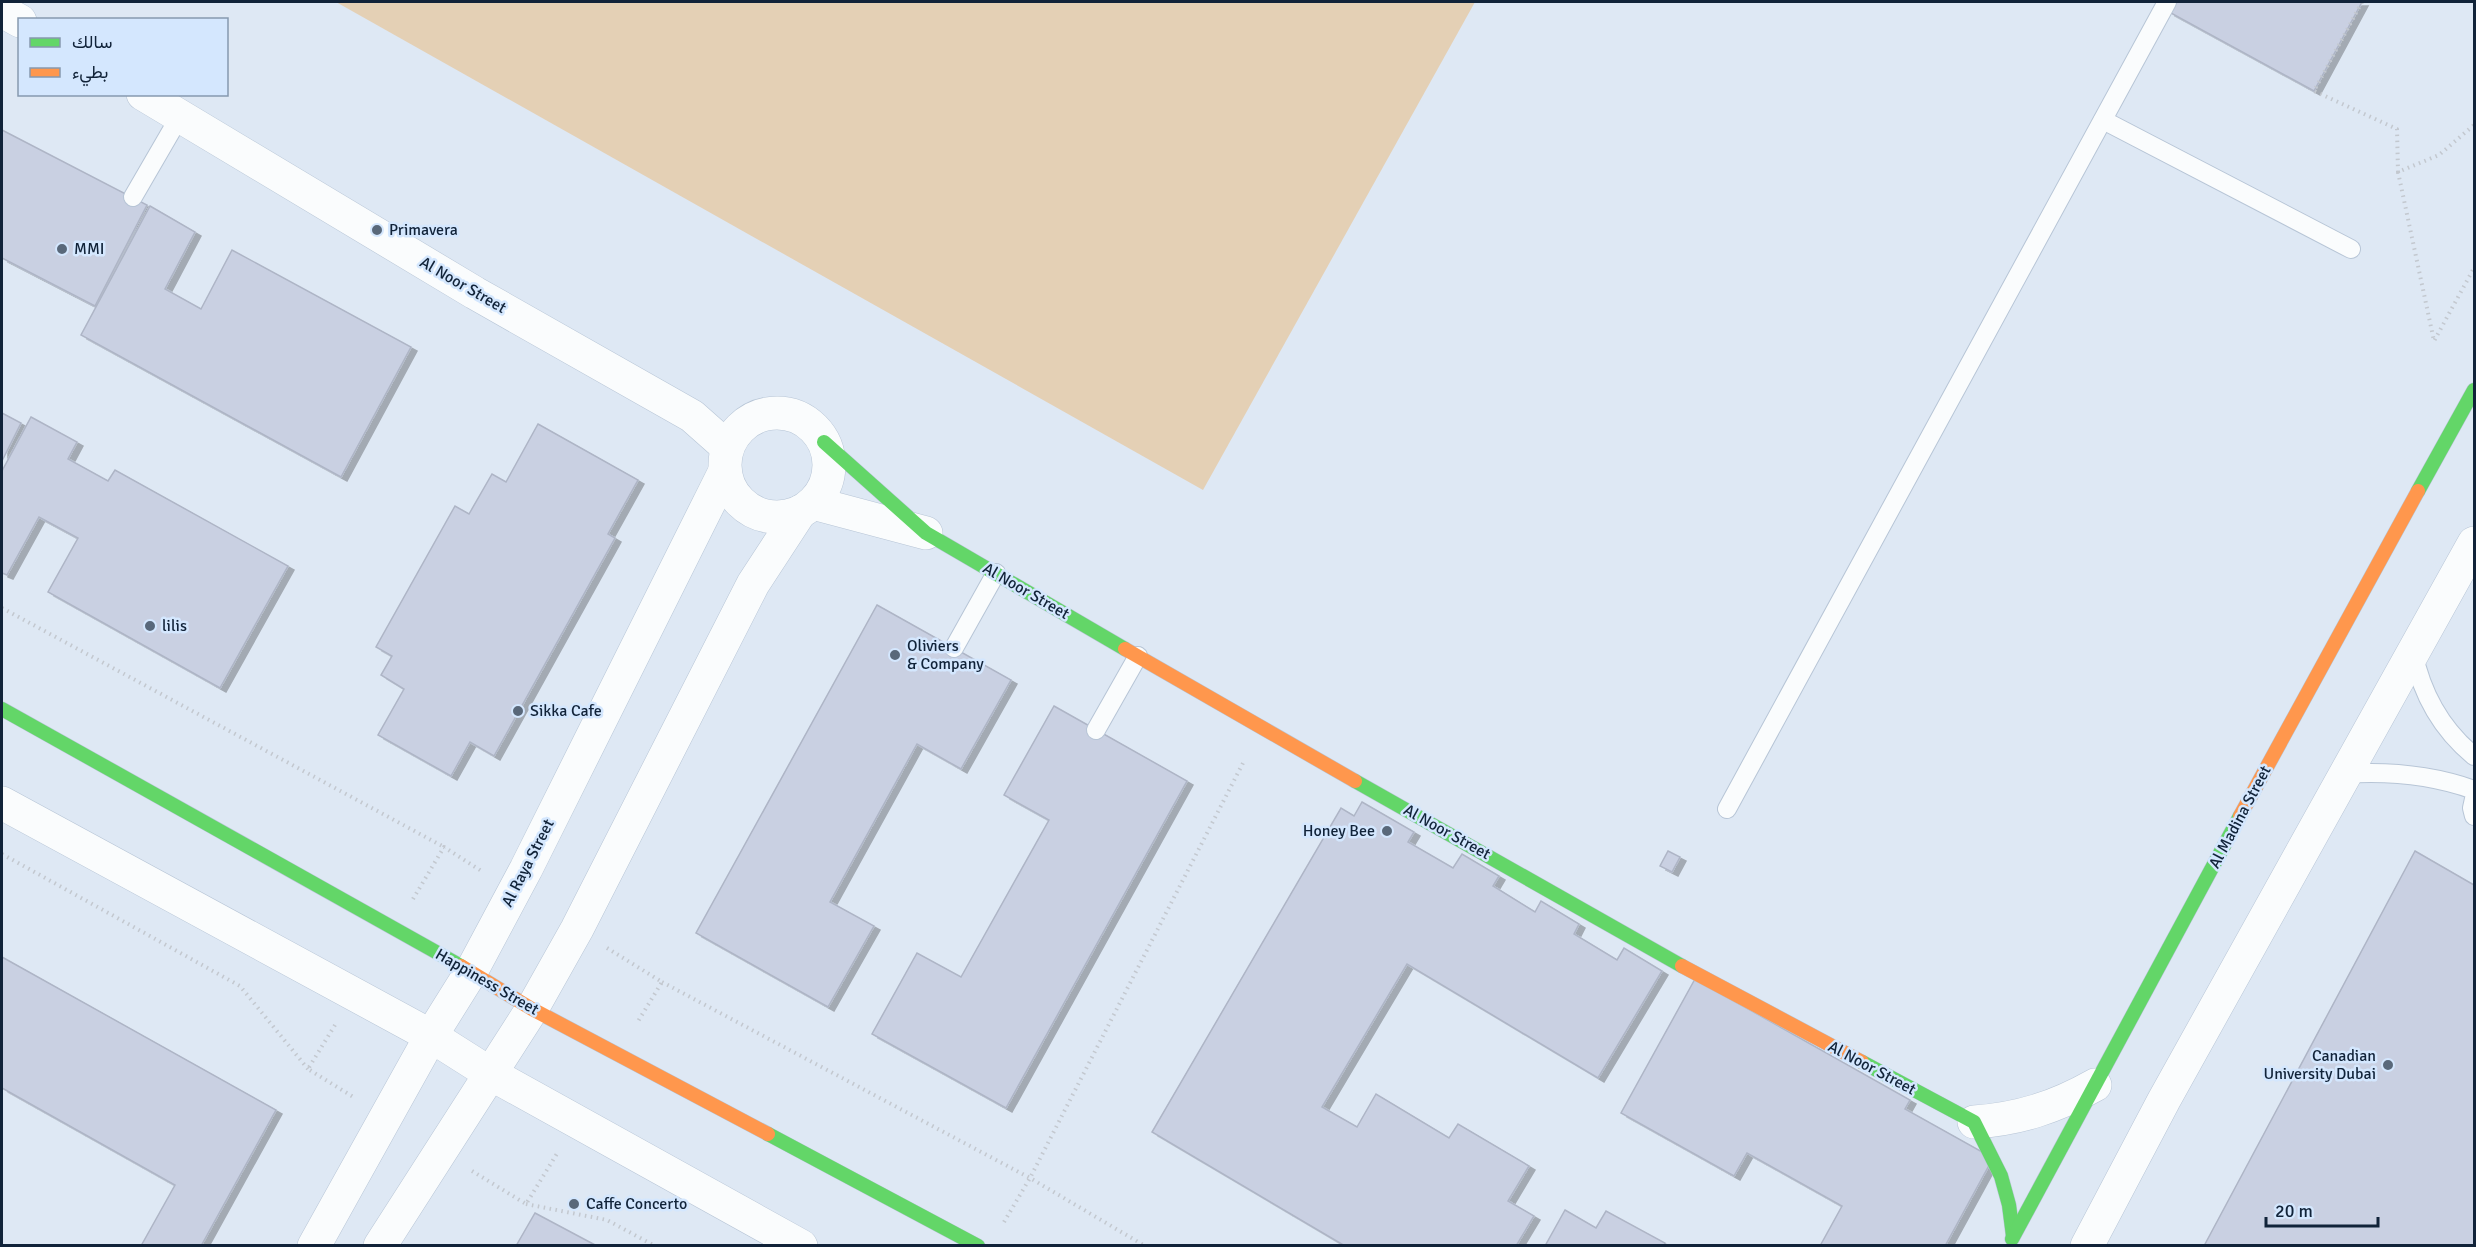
<svg xmlns="http://www.w3.org/2000/svg" width="2476" height="1247" font-family="Signika,Vazirmatn,sans-serif">
	<defs>
		<filter id="shadow"><feDropShadow dx="6" dy="4" stdDeviation="0" flood-color="#0004"/></filter>
	</defs>
	<rect width="100%" height="100%" fill="#dee8f4"/>
	<polygon fill="#e4d0b5" points="336,2 1475,2 1203,490"/>
	<g fill="#c9d0e2" stroke="#aeb5c6" stroke-width="1.5" filter="url(#shadow)">
		<polygon points="2174,2 2362,2 2314,91 2169,12"/>
		<polygon points="2,130 147,205 95,306 2,258"/>
		<polygon points="150,206 195,232 165,289 201,309 232,250 411,347 341,477 81,335"/>
		<polygon points="2,413 21,423 2,461"/>
		<polygon points="31,417 77,442 68,459 108,481 115,470 288,566 220,688 48,592 78,538 39,517 7,575 2,573 2,471"/>
		<polygon points="538,424 638,480 608,534 615,538 494,756 470,742 451,776 378,735 404,689 381,675 392,656 376,647 455,506 469,514 492,474 506,482"/>
		<polygon points="877,605 1011,680 961,769 917,744 830,902 874,926 828,1007 696,933"/>
		<polygon points="1054,706 1187,781 1006,1108 872,1034 917,953 961,977 1049,820 1004,795"/>
		<polygon points="1362,802 1414,832 1408,842 1453,868 1462,854 1499,876 1493,886 1535,912 1541,901 1579,924 1574,934 1617,960 1624,948 1662,971 1598,1078 1407,964 1322,1107 1357,1127 1376,1094 1449,1138 1458,1124 1529,1166 1508,1201 1534,1216 1516,1246 1345,1246 1152,1132 1341,808 1354,816"/>
		<polygon points="1668,851 1680,857 1672,872 1660,866"/>
		<polygon points="2415,851 2474,885 2474,1246 2204,1246"/>
		<polygon points="2,957 276,1110 201,1246 141,1246 175,1185 2,1088"/>
		<polygon points="1695,979 1910,1100 1905,1109 1993,1158 1945,1246 1820,1246 1842,1206 1747,1153 1734,1176 1621,1113"/>
		<polygon points="1565,1210 1596,1228 1606,1211 1665,1243 1664,1246 1545,1246"/>
		<polygon points="535,1213 597,1246 516,1246"/>
	</g>
	<g fill="none" stroke-linecap="round" stroke-linejoin="round">
		<defs>
			<g id="lane">
				<polyline points="2103,120 2351,249"/>
				<polyline points="133,197 180,116"/>
				<polyline points="954,648 996,573"/>
				<path d="M2413 652C2422 695 2441 729 2474 756"/>
				<polyline points="1096,730 1138,656"/>
				<path d="M2345 774C2390 771 2432 775 2474 790"/>
				<polyline points="2474,799 2472,808 2474,816"/>
				<polyline points="1727,809 2167,2"/>
			</g>
			<g id="street">
				<polyline points="2,11 20,21"/>
				<polyline points="143,94 475,293 692,416 727,447"/>
				<circle cx="777" cy="465" r="52"/>
				<polyline points="813,503 926,533"/>
				<polyline points="2,803 431,1036 491,1074 801,1246"/>
				<path d="M1974 1122C2019 1119 2056 1107 2095 1085"/>
				<polyline points="314,1246 431,1036 471,972 526,869 725,471"/>
				<polyline points="380,1246 532,1009 577,929 753,584 800,512"/>
				<polyline points="2087,1246 2164,1100 2474,543"/>
			</g>
			<g id="fast">
				<polyline points="824,442 926,533 1125,649"/>
				<polyline points="2418,491 2474,390"/>
				<polyline points="2,709 461,966"/>
				<polyline points="1355,781 1682,966"/>
				<polyline points="1862,1062 1974,1122 2001,1176 2009,1205 2013,1236"/>
				<polyline points="768,1134 978,1246"/>
				<polyline points="2012,1239 2240,816"/>
			</g>
			<g id="slow">
				<polyline points="1125,649 1355,781"/>
				<polyline points="2240,816 2418,491"/>
				<polyline points="461,966 532,1009 768,1134"/>
				<polyline points="1682,966 1862,1062"/>
			</g>
		</defs>
		<use href="#lane" stroke="#b7c5d6" stroke-width="20"/>
		<use href="#street" stroke="#b7c5d6" stroke-width="34"/>
		<use href="#fast" stroke="#b7c5d6" stroke-width="15"/>
		<use href="#slow" stroke="#b7c5d6" stroke-width="15"/>
		<g stroke="#c3c8cf" stroke-width="4" stroke-dasharray="1.5 4.5" stroke-linecap="butt">
			<polyline points="2362,2 2314,91 2397,129 2398,172 2439,155 2474,125"/>
			<polyline points="2398,172 2434,341 2474,268"/>
			<polyline points="2,608 444,847"/>
			<polyline points="2,854 240,986 308,1069"/>
			<polyline points="413,899 444,847 483,872"/>
			<polyline points="607,948 662,982 637,1023"/>
			<polyline points="662,982 1030,1178 1145,1246"/>
			<polyline points="335,1025 308,1069 355,1098"/>
			<polyline points="472,1171 526,1204 558,1152"/>
			<polyline points="526,1204 607,1220 655,1246"/>
			<polyline points="1004,1222 1030,1178 1244,761"/>
		</g>
		<use href="#lane" stroke="#fafcfd" stroke-width="18"/>
		<use href="#street" stroke="#fafcfd" stroke-width="33"/>
		<use href="#fast" stroke="#63d668" stroke-width="14"/>
		<use href="#slow" stroke="#ff974d" stroke-width="14"/>
	</g>
	<g fill="#59687a" stroke="#d4e7fe" stroke-width="2">
		<circle cx="377" cy="230" r="6"/>
		<circle cx="62" cy="249" r="6"/>
		<circle cx="150" cy="626" r="6"/>
		<circle cx="895" cy="655" r="6"/>
		<circle cx="518" cy="711" r="6"/>
		<circle cx="1387" cy="831" r="6"/>
		<circle cx="2388" cy="1065" r="6"/>
		<circle cx="574" cy="1204" r="6"/>
	</g>
	<g text-anchor="middle" dominant-baseline="central" stroke-width="5" stroke-linejoin="round" paint-order="stroke">
		<g font-size="16" fill="#112339" stroke="#d4e7fe" text-anchor="start">
			<text x="389" y="230">Primavera</text>
			<text x="74" y="249">MMI</text>
			<text x="162" y="626">lilis</text>
			<text x="907" y="646">Oliviers<tspan x="907" dy="18">&amp; Company</tspan></text>
			<text x="530" y="711">Sikka Cafe</text>
			<text x="1375" y="831" text-anchor="end">Honey Bee</text>
			<text x="2376" y="1056" text-anchor="end">Canadian<tspan x="2376" dy="18">University Dubai</tspan></text>
			<text x="586" y="1204">Caffe Concerto</text>
		</g>
		<g font-size="16" fill="#112339" stroke="#d4e7fe">
			<text transform="translate(463 285) rotate(30)">Al Noor Street</text>
			<text transform="translate(1026 591) rotate(30)">Al Noor Street</text>
			<text transform="translate(2240 817) rotate(-62)">Al Madina Street</text>
			<text transform="translate(1447 832) rotate(29)">Al Noor Street</text>
			<text transform="translate(528 863) rotate(-63)">Al Raya Street</text>
			<text transform="translate(487 982) rotate(30)">Happiness Street</text>
			<text transform="translate(1872 1068) rotate(28)">Al Noor Street</text>
		</g>
	</g>
	<rect width="2476" height="1247" fill="none" stroke="#112339" stroke-width="6"/>
	<rect x="18" y="18" width="210" height="78" fill="#d4e7fe" stroke="#8699af" stroke-width="1.5"/>
	<rect x="30" y="38" width="30" height="9" fill="#63d668" stroke="#8699af" stroke-width="1.5"/>
	<text x="72" y="48" font-size="18" fill="#112339">سالك</text>
	<rect x="30" y="68" width="30" height="9" fill="#ff974d" stroke="#8699af" stroke-width="1.5"/>
	<text x="72" y="78" font-size="18" fill="#112339">بطيء</text>
	<path d="M2266 1217v9h112v-9" fill="none" stroke="#112339" stroke-width="3"/>
	<text x="2275" y="1217" font-size="18" fill="#112339" stroke="#d4e7fe" stroke-width="4.5" paint-order="stroke">20 m</text>
</svg>
